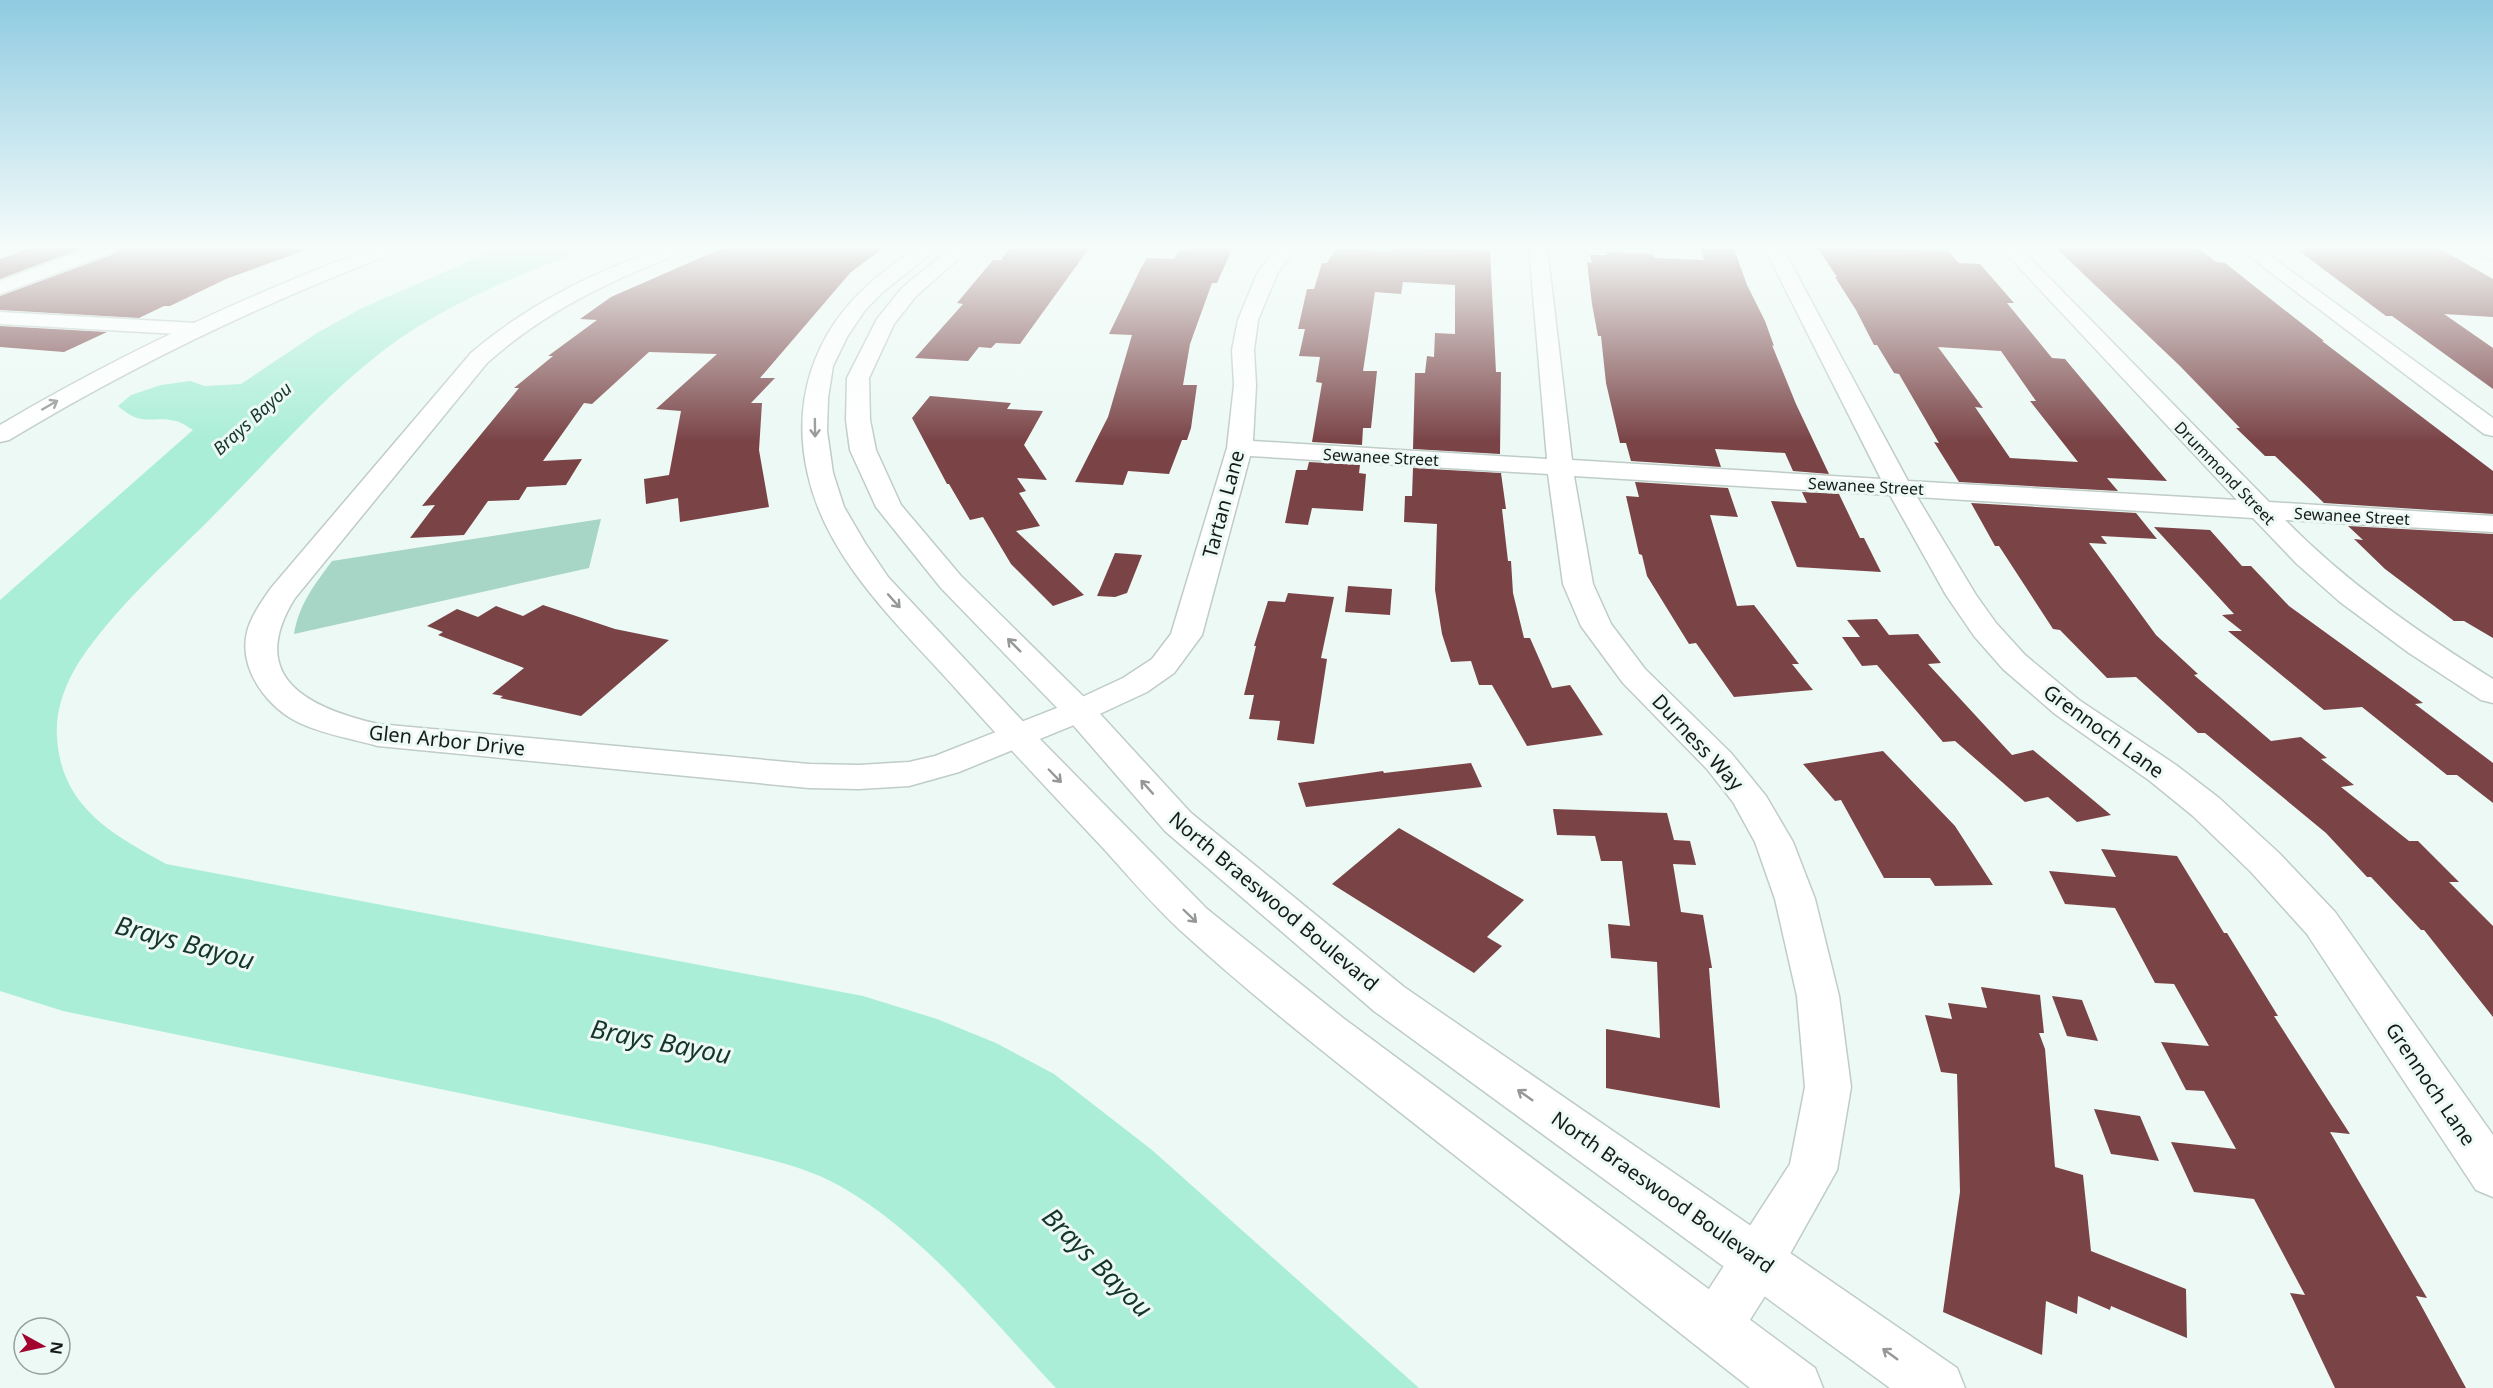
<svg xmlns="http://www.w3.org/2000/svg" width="2493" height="1388" font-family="'Noto Sans',sans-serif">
	<rect width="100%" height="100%" fill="#ecf9f5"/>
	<path fill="#a7d5c6" d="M601 519 589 568 294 634C299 604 315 584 332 561Z"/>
	<path fill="#aaeed7" d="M501 247H593C531 270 467 295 411 331 338 379 279 450 217 512 170 560 116 606 79 662 65 684 55 711 57 737 61 807 112 834 166 864L863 996 937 1019 996 1043 1054 1074 1152 1150 1419 1388H1056C990 1318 924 1234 840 1186 801 1164 754 1156 710 1145L63 1011 0 991V600L193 430C188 427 181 422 176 421 150 415 143 428 118 406L131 395 161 385 190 381 205 386 241 384 317 333 360 309Z"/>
	<g fill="#7a4447" fill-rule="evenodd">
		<polygon points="33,247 85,247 0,279 0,259"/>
		<polygon points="120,247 308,247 308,249 226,279 170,306 164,306 139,318 0,310 0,296 117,253"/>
		<polygon points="725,247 885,247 851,272 760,378 775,378 751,403 762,403 759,450 769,507 680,522 678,498 646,504 644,479 669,475 681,411 656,409 717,354 649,352 592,404 584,403 543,461 582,459 566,485 527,487 519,500 488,501 464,535 410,538 435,505 422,506 519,388 514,388 553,356 548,356 597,320 580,319 611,297"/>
		<polygon points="1019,247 1090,247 1020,344 996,343 991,348 979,347 968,361 915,358 963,304 957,303 993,260 1001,260 1010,248"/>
		<polygon points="1191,247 1233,247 1217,283 1212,283 1190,344 1183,385 1197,385 1191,428 1187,440 1182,440 1169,474 1128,471 1123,485 1075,482 1108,417 1132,335 1109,334 1141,268 1147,258 1174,259 1179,251 1189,251"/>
		<polygon points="1394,247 1490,251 1496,372 1501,372 1500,454 1413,449 1415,373 1425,373 1427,356 1434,357 1435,333 1455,334 1455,285 1403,282 1401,294 1375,292 1363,371 1377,371 1371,428 1363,428 1362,445 1312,442 1322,383 1316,382 1320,357 1299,356 1305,329 1298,329 1307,289 1314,289 1322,263 1327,263 1336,248 1390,252"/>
		<path d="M1817 247 1948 251 1959 263 1980 264 2014 303H2007L2052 358 2065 359 2167 481 2107 478 2118 491 1959 482 1934 442 1939 443 1899 374 1894 373 1877 345H1874L1856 310 1835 277H1837ZM1938 347 2001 351 2036 401H2030L2078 462 2010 458 1975 407 1983 408Z"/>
		<polygon points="2055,247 2197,247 2216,262 2225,263 2324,341 2322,341 2493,471 2493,514 2324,503 2275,456 2265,456 2236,428 2240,428 2180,366"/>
		<polygon points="2301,247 2437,247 2493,279 2493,317 2444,314 2493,348 2493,389 2406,326 2392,316 2386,316 2299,251 2307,251"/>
		<polygon points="1701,248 1734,249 1747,285 1765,321 1774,346 1772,345 1796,404 1829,474 1793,471 1785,453 1715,449 1721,467 1631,461 1626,443 1620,443 1606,383 1601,336 1598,336 1592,304 1587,262 1592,263 1590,255 1607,255 1606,252 1653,254 1654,258 1704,260"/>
		<polygon points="0,326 107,332 64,352 0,347"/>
		<polygon points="930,396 1011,403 1007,409 1043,411 1024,445 1047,480 1017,478 1026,491 1019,493 1040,526 1016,531 1084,595 1053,606 1011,564 983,517 970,520 949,484 947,484 912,418"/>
		<polygon points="1309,462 1360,465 1359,473 1366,474 1363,511 1312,508 1308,525 1285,523 1296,470 1307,470"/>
		<polygon points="1413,468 1501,473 1506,509 1502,509 1508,561 1511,561 1513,593 1524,638 1530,638 1552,688 1570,685 1603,735 1527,746 1492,685 1479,685 1471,661 1451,662 1442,634 1435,590 1437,524 1404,522 1405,496 1412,496"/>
		<polygon points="1635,482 1728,488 1738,517 1710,515 1737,606 1754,605 1799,664 1792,664 1813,690 1734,697 1696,643 1689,644 1647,576 1642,555 1639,554 1626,496 1639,497"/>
		<polygon points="1802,492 1839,494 1860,538 1864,538 1881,572 1797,567 1771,501 1807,503"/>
		<polygon points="1971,503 2136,513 2157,539 2101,536 2107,544 2089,543 2156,635 2198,674 2194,675 2271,741 2301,737 2327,758 2321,759 2354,785 2341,787 2409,841 2418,841 2459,882 2449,882 2493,926 2493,1017 2424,930 2421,930 2371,877 2367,877 2326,833 2205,733 2198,733 2136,677 2107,678 2060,630 2053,629 1999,546 1995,546"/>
		<polygon points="2348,526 2493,534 2493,638 2464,621 2454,621 2385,569 2354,539 2363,540"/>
		<polygon points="2154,527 2210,530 2242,566 2251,566 2289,606 2423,703 2415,704 2493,763 2493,803 2457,775 2447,775 2362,707 2324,710 2228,631 2242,631 2222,615 2234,614"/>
		<polygon points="1115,553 1142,555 1127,593 1115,597 1097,596"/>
		<polygon points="1348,586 1392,589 1390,615 1345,612"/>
		<polygon points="1288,593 1334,597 1321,658 1327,659 1314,744 1277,740 1280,721 1249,719 1254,695 1244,695 1256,646 1254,646 1268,601 1285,602"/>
		<polygon points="543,605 615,629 669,640 581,716 500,698 503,696 492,694 524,668 438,635 443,632 427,626 457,609 478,617 496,606 523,616"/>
		<polygon points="1877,619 1889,635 1918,634 1941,663 1928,664 2012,755 2033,750 2111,815 2077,822 2048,797 2025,802 1955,741 1943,742 1877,665 1862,666 1842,637 1860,637 1847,620"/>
		<polygon points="1883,751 1955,826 1993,885 1935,886 1930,878 1884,878 1841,800 1835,801 1803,764"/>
		<polygon points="1471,763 1482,787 1306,807 1298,783 1383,771 1384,773"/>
		<polygon points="1553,809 1667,813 1674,840 1690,841 1696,865 1673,864 1681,912 1703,915 1712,968 1709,968 1720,1108 1606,1088 1606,1029 1660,1038 1657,962 1611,958 1608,924 1630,926 1622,861 1601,861 1595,836 1557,835"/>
		<polygon points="1399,828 1524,900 1487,937 1502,946 1474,973 1332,884"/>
		<polygon points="2101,849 2177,856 2224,933 2227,933 2278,1016 2274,1016 2350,1134 2330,1132 2427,1298 2416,1296 2466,1388 2335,1388 2290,1293 2305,1295 2254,1199 2194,1192 2171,1142 2236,1149 2204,1091 2186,1090 2161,1042 2209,1046 2174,984 2155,983 2115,908 2065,904 2049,871 2116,877"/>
		<polygon points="1981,987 2040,995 2044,1033 2039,1033 2045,1049 2055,1167 2083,1175 2091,1251 2186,1289 2187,1338 2111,1306 2110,1310 2078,1296 2077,1314 2046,1301 2042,1355 1943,1312 1960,1192 1957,1074 1941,1072 1925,1015 1952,1019 1948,1003 1987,1008"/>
		<polygon points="2052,996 2082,1000 2098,1041 2067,1036"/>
		<polygon points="2094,1109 2140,1116 2159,1161 2111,1154"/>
	</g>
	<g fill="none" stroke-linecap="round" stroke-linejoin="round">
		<defs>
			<g id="minor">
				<polygon points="92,247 118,247 116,251 0,294 0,281"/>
				<path d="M663 247H689L687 251C613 279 546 310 487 363L295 598C245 678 309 708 378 724L809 764 859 765 909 762 935 756 1067 704 1123 678 1152 659 1171 634 1227 448 1234 385 1232 350 1238 320 1257 274 1277 247H1296L1277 274 1258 320 1254 350 1256 385 1253 441 1547 459 1529 247H1547L1572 460 1881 479 1764 247H1782L1908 481 2237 500 2000 247H2019L2269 502 2493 516V532L2285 520C2347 583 2418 632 2493 679V703L2481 700 2409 653 2340 602 2297 564 2253 518 1917 497 1976 595 1996 623 2025 655 2079 700 2176 765 2219 798 2279 853 2335 912 2493 1135V1197L2476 1190 2307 934 2251 872 2193 816 2150 781 2055 714 2003 669 1974 636 1946 595 1890 495 1574 476 1593 584 1611 624 1645 669 1731 753 1766 796 1793 842 1815 899 1839 996 1851 1087 1837 1170 1777 1277 1734 1345 1715 1353 1696 1345 1688 1327 1696 1309 1790 1164 1805 1087 1797 996 1775 899 1755 842 1733 802 1707 769 1623 683 1581 626 1563 584 1548 474 1250 456 1202 635 1174 673 1147 692 1091 718 959 772 909 786 859 789 809 788 378 746C353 739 326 735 302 724 269 710 238 670 247 632 251 616 262 601 271 588L471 353C528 304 593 273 663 247Z"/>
				<polygon points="2237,247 2258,247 2493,418 2493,436 2484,434"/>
				<polygon points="2472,247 2493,247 2493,260 2474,251"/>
				<polygon points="0,312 196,323 203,325 207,329 203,333 196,335 0,324"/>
			</g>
			<g id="secondary">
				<path d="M375 247H401L399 251C263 303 133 365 9 440L0 442V425C120 354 245 296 375 247Z"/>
				<path d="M918 247H939L884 291 865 310 847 337 833 366 828 398 827 431 833 473 844 507 865 543 888 577 1030 729 1207 909 1343 1018 1815 1368 1823 1388H1750C1643 1304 1536 1219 1429 1135 1345 1069 1260 1003 1181 931 1154 906 1129 877 1104 849 1055 797 1005 744 957 690 901 627 827 561 808 475 791 403 813 335 867 286 882 271 901 260 918 247Z"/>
				<polygon points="952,247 972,247 916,296 894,324 869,378 870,420 876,450 901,505 961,576 1091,704 1191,813 1404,987 1957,1368 1965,1388 1890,1388 1374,1011 1165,831 1067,718 941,588 876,507 850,450 846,420 847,378 877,319 902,288"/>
			</g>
		</defs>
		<use href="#minor" stroke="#bfccc7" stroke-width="3"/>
		<use href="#secondary" stroke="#bfccc7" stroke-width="3"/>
		<use href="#minor" fill="#fff" fill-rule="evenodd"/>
		<use href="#secondary" fill="#fff" fill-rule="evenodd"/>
	</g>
	<defs><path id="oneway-shaft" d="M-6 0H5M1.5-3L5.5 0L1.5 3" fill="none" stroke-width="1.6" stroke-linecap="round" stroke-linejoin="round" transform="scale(1.5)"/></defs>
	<g stroke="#969898">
		<use href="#oneway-shaft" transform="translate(50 405) rotate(-30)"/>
		<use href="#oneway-shaft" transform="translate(815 428) rotate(89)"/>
		<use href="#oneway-shaft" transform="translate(894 601) rotate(48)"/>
		<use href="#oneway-shaft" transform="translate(1014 645) rotate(-135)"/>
		<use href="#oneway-shaft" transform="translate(1055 776) rotate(46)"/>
		<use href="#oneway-shaft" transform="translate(1147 787) rotate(-132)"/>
		<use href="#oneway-shaft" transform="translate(1190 916) rotate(44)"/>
		<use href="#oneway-shaft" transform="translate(1525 1095) rotate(-145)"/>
		<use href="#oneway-shaft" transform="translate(1890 1354) rotate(-144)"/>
	</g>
	<linearGradient id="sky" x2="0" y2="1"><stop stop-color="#8fcbe1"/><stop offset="0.56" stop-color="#f6fcfa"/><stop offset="1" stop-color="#f6fcfa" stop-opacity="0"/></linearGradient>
	<rect width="2493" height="441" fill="url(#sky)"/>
	<g text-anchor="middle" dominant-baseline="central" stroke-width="6" stroke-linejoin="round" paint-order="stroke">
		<g font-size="16" fill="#161b1a" stroke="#ecf9f5">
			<text transform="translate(1381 457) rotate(3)">Sewanee Street</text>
			<text transform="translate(2225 473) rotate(46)">Drummond Street</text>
			<text transform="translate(1866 486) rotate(3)">Sewanee Street</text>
			<text transform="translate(2352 516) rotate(3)">Sewanee Street</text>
		</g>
		<g font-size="18" font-style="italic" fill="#15352c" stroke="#ecf9f5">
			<text transform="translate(252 418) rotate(-42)">Brays Bayou</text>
		</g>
		<g font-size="20" fill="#161b1a" stroke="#ecf9f5">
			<text transform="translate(1223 504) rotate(-75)">Tartan Lane</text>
			<text transform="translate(2104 731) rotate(36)">Grennoch Lane</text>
			<text transform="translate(447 740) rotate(6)">Glen Arbor Drive</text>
			<text transform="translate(1698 742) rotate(47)">Durness Way</text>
			<text transform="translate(1274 901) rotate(40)">North Braeswood Boulevard</text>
			<text transform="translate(2431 1084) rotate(56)">Grennoch Lane</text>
			<text transform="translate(1663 1192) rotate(35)">North Braeswood Boulevard</text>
		</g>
		<g font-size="26" font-style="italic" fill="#15352c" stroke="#ecf9f5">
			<text transform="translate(185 942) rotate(15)">Brays Bayou</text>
			<text transform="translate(661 1041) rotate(11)">Brays Bayou</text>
			<text transform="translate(1098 1262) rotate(45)">Brays Bayou</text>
		</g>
	</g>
	<g transform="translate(42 1346) rotate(98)"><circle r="28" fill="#ecf9f5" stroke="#96a09d" stroke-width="1.5"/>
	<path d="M0-4.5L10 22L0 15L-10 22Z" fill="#a2032f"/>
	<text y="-9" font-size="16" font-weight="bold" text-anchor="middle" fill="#161b1a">N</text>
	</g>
</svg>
